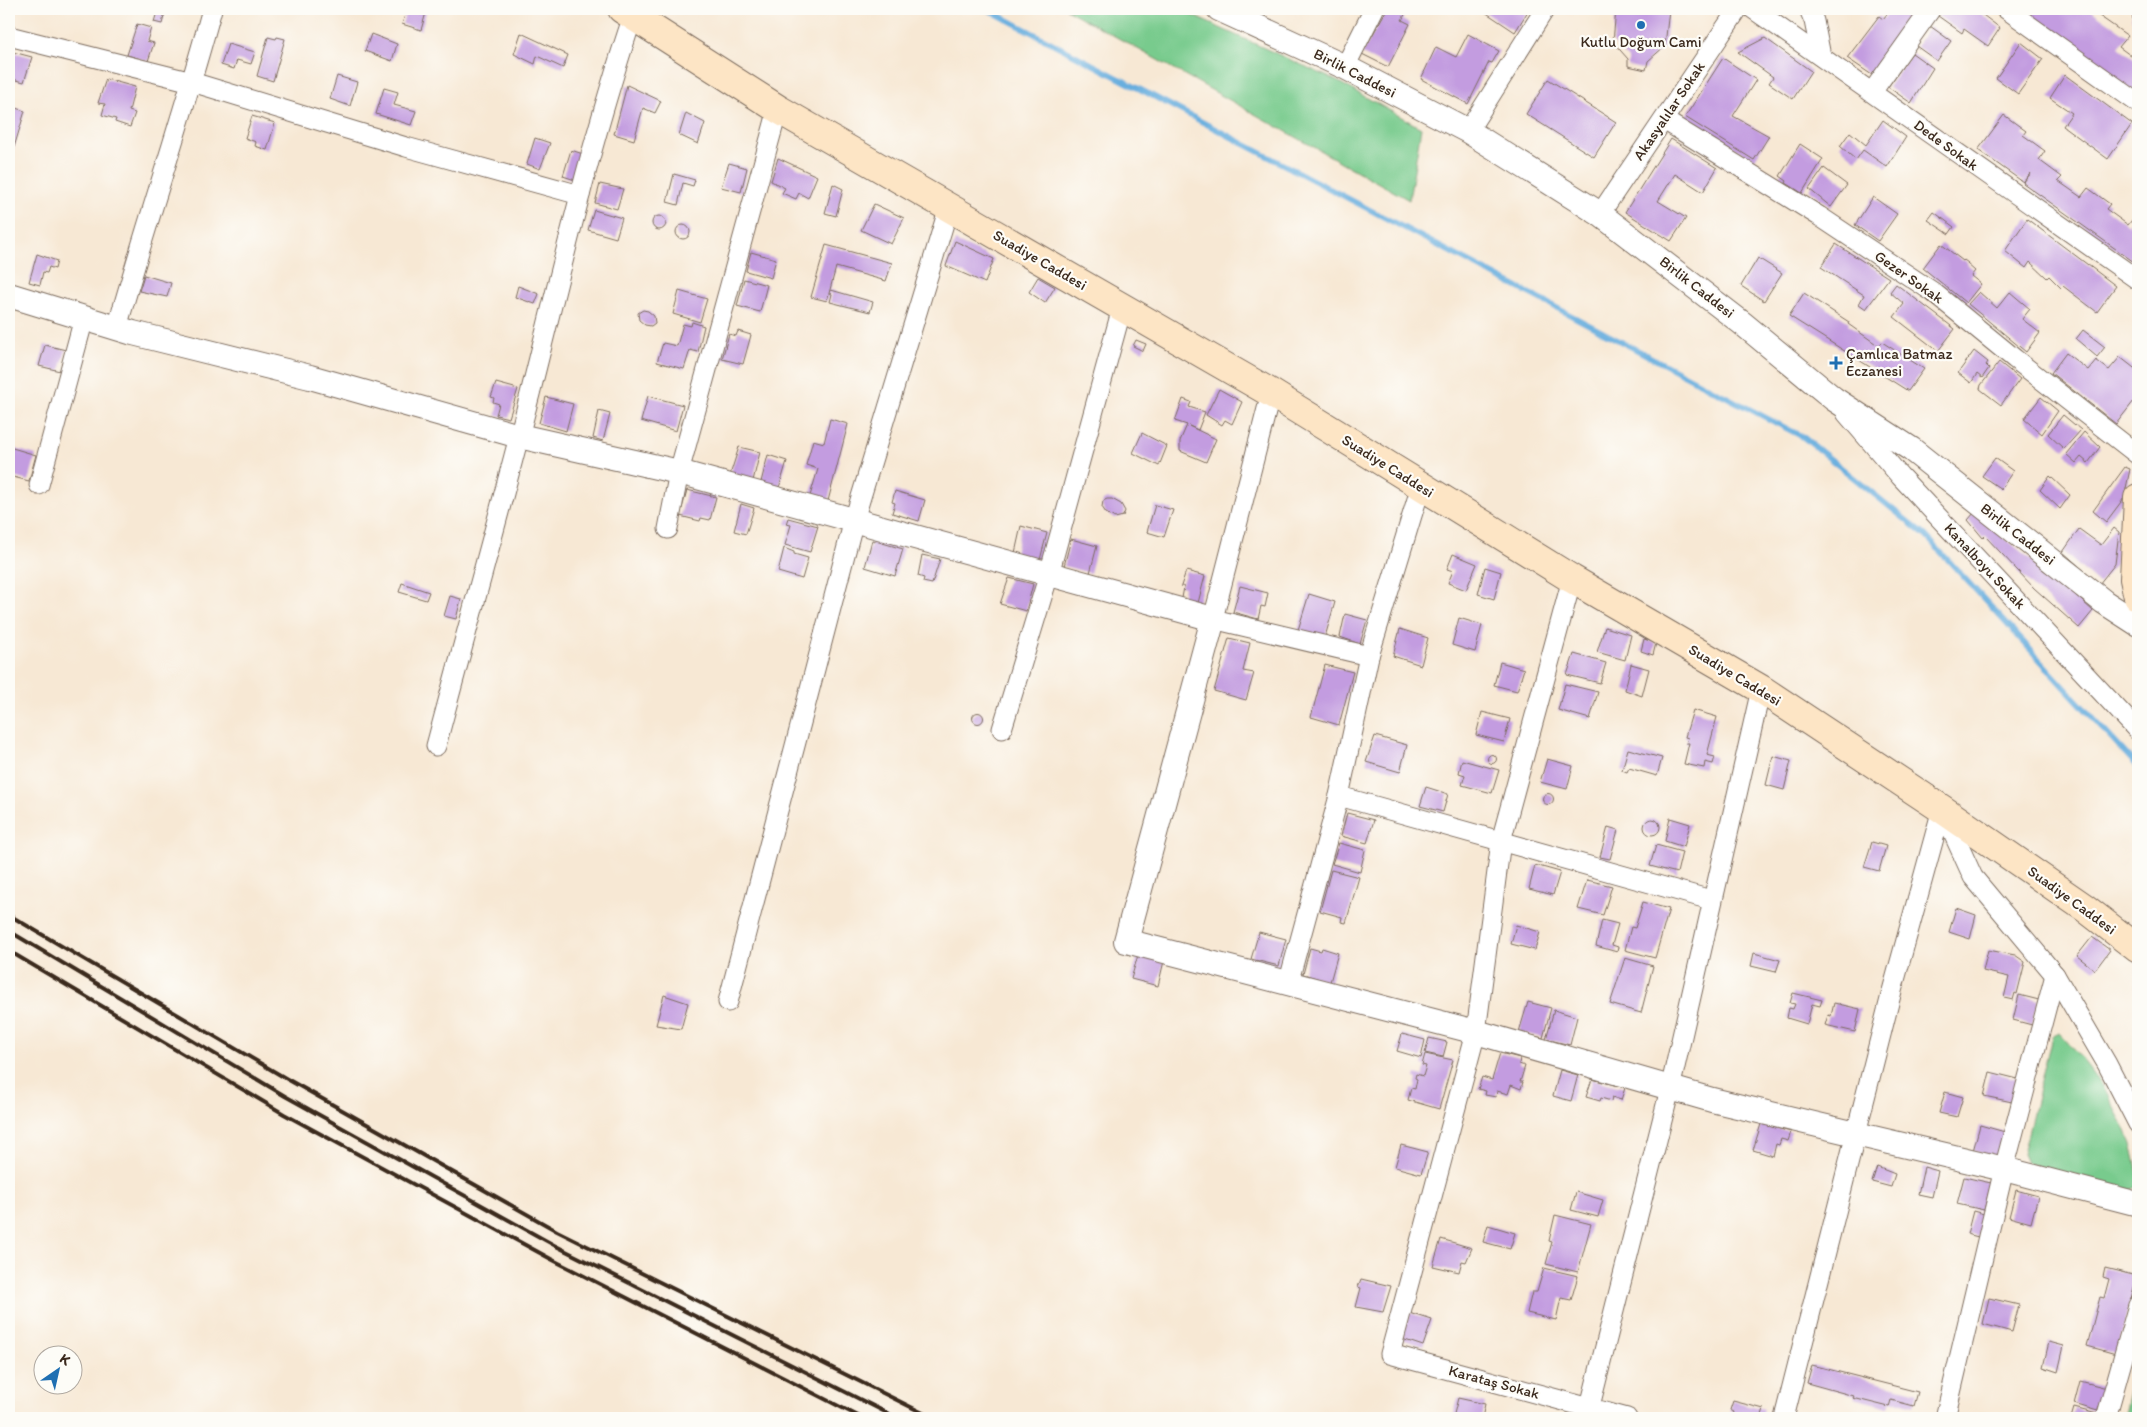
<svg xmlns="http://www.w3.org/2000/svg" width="2147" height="1427" font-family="Itim,sans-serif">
	<rect width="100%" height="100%" fill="#fdfcf7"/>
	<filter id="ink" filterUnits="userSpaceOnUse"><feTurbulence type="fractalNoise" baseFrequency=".02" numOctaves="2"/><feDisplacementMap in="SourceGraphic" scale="10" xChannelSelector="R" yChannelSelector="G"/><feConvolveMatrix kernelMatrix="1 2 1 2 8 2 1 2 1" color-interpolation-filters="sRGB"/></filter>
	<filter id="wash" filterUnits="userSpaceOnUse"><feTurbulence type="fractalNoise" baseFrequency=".0096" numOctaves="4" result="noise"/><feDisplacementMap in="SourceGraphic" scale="20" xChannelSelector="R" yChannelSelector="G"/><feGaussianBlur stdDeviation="1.12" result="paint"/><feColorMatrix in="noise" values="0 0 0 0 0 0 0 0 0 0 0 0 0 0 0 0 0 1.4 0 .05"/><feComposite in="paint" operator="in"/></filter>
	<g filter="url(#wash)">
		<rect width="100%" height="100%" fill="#f7e8d4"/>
		<g fill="#78cb8d" stroke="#5a7a56">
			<polygon points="1066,9 1178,9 1335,80 1421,128 1409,200"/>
			<path d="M2059 1033C2096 1072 2138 1130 2138 1186L2131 1190 2027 1163 2023 1154 2052 1036Z"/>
			<polygon points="2138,1355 2138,1418 2123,1418"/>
		</g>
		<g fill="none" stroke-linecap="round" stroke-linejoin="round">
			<polyline stroke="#68aede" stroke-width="5.5" points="987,9 1803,437 1926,536 2138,767"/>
		</g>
		<g id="blocks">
			<g fill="#c39ce0">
				<polygon points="156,9 166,9 162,24 154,22 157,12 155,11"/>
				<polygon points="407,9 427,9 421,30 402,24"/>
				<polygon points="1387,9 1408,9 1402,20 1410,24 1388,67 1362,54"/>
				<polygon points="1488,9 1524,9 1528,11 1515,32 1485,12"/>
				<polygon points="1616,9 1669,9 1665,46 1648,61 1646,70 1628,66 1628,59 1613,42"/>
				<polygon points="1891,9 1906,9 1915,15 1872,75 1847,58 1879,16 1883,19"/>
				<polygon points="1943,9 1975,9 2000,28 1988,46 1964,29 1962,33 1938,16"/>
				<polygon points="2016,9 2089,9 2105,20 2128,36 2119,47 2138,61 2138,96"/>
				<polygon points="2132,9 2138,9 2138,28 2133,24"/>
				<polygon points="137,24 151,28 147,41 154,43 148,61 127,55"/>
				<polygon points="1930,26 1951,41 1937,61 1916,46"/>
				<polygon points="521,33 568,55 563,68 537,56 535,64 514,54"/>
				<polygon points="371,34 397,44 392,61 365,51"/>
				<polygon points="1468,34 1499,51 1492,63 1489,62 1468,104 1421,79 1436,47 1456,57"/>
				<polygon points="268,37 276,39 277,37 285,39 273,81 257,76"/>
				<polygon points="1765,38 1811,71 1793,99 1769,83 1773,77 1738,52"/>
				<polygon points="2021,42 2043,59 2018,94 1996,78"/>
				<polygon points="228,44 255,52 251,64 237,60 234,69 221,65"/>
				<polygon points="9,51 32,57 24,82 9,78"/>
				<polygon points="1912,53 1933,68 1911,103 1888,87"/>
				<polygon points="1723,58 1756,80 1733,116 1769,136 1754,160 1685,117"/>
				<polygon points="2065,75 2132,124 2108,159 2063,126 2072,113 2050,98"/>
				<polygon points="337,76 357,82 350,106 330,99"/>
				<polygon points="106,79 135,87 129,111 135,113 130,127 115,122 116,119 102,115 105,104 98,103"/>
				<polygon points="1548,79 1616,122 1594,157 1526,114"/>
				<polygon points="627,85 661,101 655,113 643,108 634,140 614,134"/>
				<polygon points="384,88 398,92 394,105 416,111 411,125 376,114"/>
				<polygon points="9,106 25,111 12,154 9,154"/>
				<polygon points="686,113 705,123 698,144 679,135"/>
				<polygon points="2004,115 2026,131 2023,135 2045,151 2039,160 2062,177 2058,181 2081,197 2088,188 2110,204 2106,209 2128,225 2132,220 2138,225 2138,257 2134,262 2023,183 2031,173 2023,182 1978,150"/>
				<polygon points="252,116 275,123 267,150 255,146 256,142 245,138"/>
				<polygon points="1883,120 1906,137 1887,167 1863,150 1856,160 1840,146 1850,132 1866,145"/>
				<polygon points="535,138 550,143 540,169 527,164"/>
				<polygon points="1671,139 1717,168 1703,192 1675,174 1658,201 1686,218 1671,241 1625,212"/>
				<polygon points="1800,144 1823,159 1802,193 1786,183 1787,181 1780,176"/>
				<polygon points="571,150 583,154 575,180 563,176"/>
				<polygon points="778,158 817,176 808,198 799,193 796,199 782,193 785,188 771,181"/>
				<polygon points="729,163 747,168 741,192 721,187"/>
				<polygon points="1824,168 1847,185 1831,207 1809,189"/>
				<polygon points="674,174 695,180 693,186 683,183 678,205 667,202"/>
				<polygon points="600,184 623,189 617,209 595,203"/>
				<polygon points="833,184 843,189 836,216 825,213"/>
				<polygon points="1873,197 1897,214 1878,241 1855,225"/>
				<polygon points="874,204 904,218 891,244 861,230"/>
				<polygon points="594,210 622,218 616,238 588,230"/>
				<polygon points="1934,212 1954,227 1949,234 1928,220"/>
				<circle cx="659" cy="223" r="7"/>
				<polygon points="2027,219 2116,286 2097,312 2063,286 2061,288 2049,276 2047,278 2030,262 2026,268 2005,251"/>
				<circle cx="683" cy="232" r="7"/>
				<polygon points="955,241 994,259 985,283 946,266"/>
				<polygon points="1836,244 1889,278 1866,309 1859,304 1864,295 1821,267"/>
				<polygon points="1941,244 1963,261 1964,260 1968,263 1967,264 1975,271 1971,276 1981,284 1966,303 1923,268"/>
				<polygon points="826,245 892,263 886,281 836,267 827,301 811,297"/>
				<polygon points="751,252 776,259 771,278 746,271"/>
				<polygon points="37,254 57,261 55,269 49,267 47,273 43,272 40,285 29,282"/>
				<polygon points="1758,258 1782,273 1764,301 1741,286"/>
				<polygon points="144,275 171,283 167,297 139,291"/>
				<polygon points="1038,277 1055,287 1045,303 1029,292"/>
				<polygon points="744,279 767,285 760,312 737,306"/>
				<polygon points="1896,284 1955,329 1938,351 1894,317 1904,304 1890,292"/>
				<polygon points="518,286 539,294 535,304 515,297"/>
				<polygon points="831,290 873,302 870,312 830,302 832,294 830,293"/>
				<polygon points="679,291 707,299 700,322 673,314"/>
				<polygon points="1979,292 1997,308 2010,292 2030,309 2022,319 2040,333 2026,352 1968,304"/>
				<polygon points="1804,293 1849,322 1848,324 1879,346 1882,342 1924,369 1908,391 1789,316"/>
				<polygon points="643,310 648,311 654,316 655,323 651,326 645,325 639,320 638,313"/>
				<polygon points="692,322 704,326 698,352 690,350 684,369 657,362 663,343 677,346 683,324 691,326"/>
				<polygon points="2083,330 2105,347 2097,357 2076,339"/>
				<polygon points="738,331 751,335 743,364 722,359 729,334 736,336"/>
				<polygon points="1136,340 1146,344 1143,351 1133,346"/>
				<polygon points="45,345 66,350 60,371 39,366"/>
				<polygon points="1974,351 1988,362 1986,365 1989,368 1982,378 1977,374 1971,383 1958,373"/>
				<polygon points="2066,353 2088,370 2096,360 2109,370 2120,357 2138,371 2134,401 2116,424 2051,373"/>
				<polygon points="1999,362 2020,379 2001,405 1980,389 1981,385"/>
				<polygon points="496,383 518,389 509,418 496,415 499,404 493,402 494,398 491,397"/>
				<polygon points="1219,389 1242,402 1232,424 1225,420 1222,425 1206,415"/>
				<polygon points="648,396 683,405 676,431 641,421"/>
				<polygon points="546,397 573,404 566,431 539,423"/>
				<polygon points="2041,397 2058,411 2042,434 2024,419"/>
				<polygon points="1183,399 1191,402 1189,407 1205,412 1198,430 1189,426 1216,439 1206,462 1180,451 1180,441 1187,425 1175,421"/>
				<polygon points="599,411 610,414 603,441 593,438"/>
				<polygon points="2063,415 2081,430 2064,449 2048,434"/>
				<polygon points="830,419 848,424 828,501 810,496 818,469 806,465 813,440 824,443"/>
				<polygon points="2084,432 2100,447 2088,463 2081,457 2076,463 2066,454"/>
				<polygon points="1142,433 1167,446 1159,466 1133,453"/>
				<polygon points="9,447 36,455 29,481 9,476"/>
				<polygon points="739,447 760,452 753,481 730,475"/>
				<polygon points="768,455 787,461 779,488 761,482"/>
				<polygon points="1995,458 2013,471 2001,489 1982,476"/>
				<polygon points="2125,467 2130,469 2124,498 2106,522 2093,511"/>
				<polygon points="2050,476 2070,495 2060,509 2040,490"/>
				<polygon points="687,490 716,497 710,520 701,518 700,521 680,516"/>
				<polygon points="895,491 925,500 919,521 892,513 895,503 892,502"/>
				<polygon points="1107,499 1112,499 1121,504 1125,511 1123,516 1115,518 1106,513 1102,507 1103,501"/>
				<polygon points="741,504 754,508 746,534 734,531"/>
				<polygon points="1155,505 1173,510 1164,537 1147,532"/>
				<polygon points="1974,513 2046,572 2048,570 2093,611 2079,628 2034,588 1985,536 1983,538 1968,520"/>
				<polygon points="788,518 818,526 810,552 785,545 791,525 786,524"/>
				<polygon points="1021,526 1047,533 1040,560 1015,553"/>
				<polygon points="2114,528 2119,532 2115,564 2099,584 2063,552 2079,529 2101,545"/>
				<polygon points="1071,539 1097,546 1090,573 1064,566"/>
				<polygon points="872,540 903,549 895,576 865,567"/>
				<polygon points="784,548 794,552 794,554 808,558 802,579 778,572"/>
				<polygon points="1453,554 1477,564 1466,590 1448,583 1453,571 1447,569"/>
				<polygon points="922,555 940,559 932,584 923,582 924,578 918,576"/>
				<polygon points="1485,567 1501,572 1494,599 1478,594"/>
				<polygon points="1186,571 1205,576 1198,603 1182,598 1184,587 1181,586"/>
				<polygon points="1009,578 1033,584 1026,611 1000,604"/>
				<polygon points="402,583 429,592 426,600 399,592"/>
				<polygon points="1240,586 1268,593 1265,607 1261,606 1258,619 1233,612"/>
				<polygon points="1309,594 1335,602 1325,637 1298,630"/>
				<polygon points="450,596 461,599 456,619 444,616"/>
				<polygon points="1345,614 1367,620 1360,644 1340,637"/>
				<polygon points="1459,618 1482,625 1475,652 1452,645"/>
				<polygon points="1605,627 1631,635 1625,660 1597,652"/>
				<polygon points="1400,629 1428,638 1421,665 1393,656"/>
				<polygon points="1229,638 1250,643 1243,671 1254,673 1246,700 1214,691"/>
				<polygon points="1644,639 1656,643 1653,655 1641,651"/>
				<polygon points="1574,654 1606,663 1600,683 1567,675"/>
				<polygon points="1500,662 1524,669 1517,691 1494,685"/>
				<polygon points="1631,664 1649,669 1642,696 1625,690"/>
				<polygon points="1325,665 1353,672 1339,725 1311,717"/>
				<polygon points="1565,684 1598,692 1590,719 1558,710"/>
				<polygon points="1693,710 1717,717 1707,755 1715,757 1713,764 1705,762 1704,768 1684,764 1689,743 1686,743 1688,738 1685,737"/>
				<polygon points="1482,712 1510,719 1504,742 1476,735"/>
				<circle cx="978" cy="718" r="5.5"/>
				<polygon points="1375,736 1407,745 1400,772 1366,762"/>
				<polygon points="1628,749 1662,758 1657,776 1629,768 1627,772 1622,770"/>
				<circle cx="1492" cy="759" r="4.5"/>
				<polygon points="1773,756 1791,761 1784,790 1766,785"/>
				<polygon points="1547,759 1573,766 1567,789 1540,782"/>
				<polygon points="1462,760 1499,770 1492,793 1462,785 1465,775 1459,773"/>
				<polygon points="1426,787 1448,794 1443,812 1420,806"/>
				<circle cx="1548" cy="799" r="5.5"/>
				<polygon points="1347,813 1374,820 1367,843 1341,836"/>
				<polygon points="1670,818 1690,824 1684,847 1665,841"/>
				<circle cx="1652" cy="827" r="8"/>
				<polygon points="1608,827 1618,830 1610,859 1600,857"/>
				<polygon points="1872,842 1886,846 1879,871 1864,867"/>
				<polygon points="1339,843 1365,850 1360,872 1332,864"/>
				<polygon points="1656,845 1682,852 1677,873 1650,866"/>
				<polygon points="1535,865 1560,872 1553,895 1529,889"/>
				<polygon points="1331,870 1359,877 1346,923 1341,922 1342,917 1320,911"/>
				<polygon points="1587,880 1612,886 1603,915 1578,909"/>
				<polygon points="1643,902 1669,909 1655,958 1625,950 1631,927 1635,928"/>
				<polygon points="1956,908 1976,915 1970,939 1949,932"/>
				<polygon points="1602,920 1618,924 1612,945 1618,947 1617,952 1596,946"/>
				<polygon points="1516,925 1540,932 1535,950 1511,944"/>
				<polygon points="1259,932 1286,939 1279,966 1251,959"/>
				<polygon points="2092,937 2110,950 2095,970 2077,956"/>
				<polygon points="1310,948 1321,951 1322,948 1338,953 1330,982 1303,974"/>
				<polygon points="1988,950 2015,955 2025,962 2017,994 2015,993 2013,1000 2004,998 2009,977 1983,971"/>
				<polygon points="1754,953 1780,960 1776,972 1751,966"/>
				<polygon points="1138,955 1164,961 1158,986 1131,979"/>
				<polygon points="1625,958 1653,966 1641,1013 1610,1004"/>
				<polygon points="1793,993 1822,1000 1820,1006 1812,1004 1807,1024 1787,1018 1789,1008 1793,1009 1795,1004 1790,1003"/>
				<polygon points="664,995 688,1003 681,1029 656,1025"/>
				<polygon points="2019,995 2039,1000 2032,1025 2013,1020"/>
				<polygon points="1528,1002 1551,1008 1543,1038 1519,1032"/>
				<polygon points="1834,1003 1860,1009 1855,1032 1825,1025 1828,1015 1831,1016"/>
				<polygon points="1554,1010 1577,1017 1570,1045 1546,1039"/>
				<polygon points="1402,1034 1425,1040 1421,1058 1397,1051"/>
				<polygon points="1429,1038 1447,1042 1443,1057 1425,1053"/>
				<polygon points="1500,1053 1520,1058 1519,1064 1525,1066 1520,1082 1523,1082 1521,1089 1511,1085 1508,1094 1497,1091 1496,1097 1485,1095 1486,1091 1478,1089 1482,1077 1492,1080"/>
				<polygon points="1425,1054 1453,1060 1439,1109 1408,1100 1411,1088 1415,1089 1417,1079 1415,1078 1416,1074 1423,1076 1426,1066 1422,1065"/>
				<polygon points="1560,1070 1578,1075 1571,1101 1553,1096"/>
				<polygon points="1990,1072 2018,1079 2012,1102 1984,1096"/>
				<polygon points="1592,1079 1625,1088 1621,1100 1612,1097 1611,1101 1601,1098 1600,1101 1586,1097"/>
				<polygon points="1945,1092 1963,1097 1957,1117 1939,1113"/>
				<polygon points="1761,1124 1791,1132 1788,1141 1781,1139 1779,1145 1776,1144 1773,1156 1753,1150"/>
				<polygon points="1980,1125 2005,1132 1998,1158 1973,1151"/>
				<polygon points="1401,1145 1428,1152 1421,1174 1395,1167"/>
				<polygon points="1877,1167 1895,1174 1891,1187 1872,1182"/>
				<polygon points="1924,1167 1938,1171 1932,1197 1918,1194"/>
				<polygon points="1964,1177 1991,1183 1984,1210 1957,1204"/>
				<polygon points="2016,1190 2038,1196 2031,1223 2009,1217"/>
				<polygon points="1576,1192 1603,1200 1598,1217 1571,1210"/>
				<polygon points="1973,1211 1984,1214 1984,1226 1981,1225 1978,1237 1967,1234"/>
				<polygon points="1555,1215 1591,1224 1578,1272 1546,1264 1552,1242 1549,1241"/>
				<polygon points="1488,1225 1515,1233 1510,1249 1483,1242"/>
				<polygon points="1441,1239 1472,1248 1466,1262 1462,1261 1459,1272 1433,1266"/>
				<polygon points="1544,1268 1578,1276 1571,1300 1561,1298 1556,1320 1527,1313 1532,1292 1537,1292"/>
				<polygon points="2105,1268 2137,1276 2116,1354 2087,1346 2100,1297 2104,1298 2109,1279 2103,1277"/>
				<polygon points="1361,1279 1391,1286 1383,1312 1356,1307 1361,1288 1358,1287"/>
				<polygon points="1989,1298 2019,1305 2012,1332 1983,1324"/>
				<polygon points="1410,1313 1432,1320 1423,1346 1402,1339"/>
				<polygon points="2049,1342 2064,1346 2058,1372 2043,1367"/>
				<polygon points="1812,1365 1918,1392 1914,1406 1891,1400 1889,1407 1853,1398 1854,1396 1807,1383"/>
				<polygon points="2080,1381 2107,1388 2101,1412 2074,1404"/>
				<polygon points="1458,1398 1485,1404 1482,1418 1453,1418"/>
				<polygon points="1733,1401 1764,1409 1761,1418 1732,1418 1734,1412 1730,1410"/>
				<polygon points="2074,1408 2101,1415 2100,1418 2071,1418"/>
			</g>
		</g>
	</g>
	<g filter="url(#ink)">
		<use href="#blocks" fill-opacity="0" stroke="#7d6c5e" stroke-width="1"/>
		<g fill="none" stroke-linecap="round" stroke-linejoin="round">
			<defs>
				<g id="minor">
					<polyline points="1753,9 2138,280"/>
					<polyline points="1809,9 1814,21 1821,56"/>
					<polyline points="2006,9 2138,103"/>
					<polyline points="9,36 192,82 406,147 580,195"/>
					<polyline points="1345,67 1374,9"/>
					<polyline points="1872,92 1931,9"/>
					<polyline points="1664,120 1819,216 1933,292 2015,359 2138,455"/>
					<polyline points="1468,131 1545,9"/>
					<polyline points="1600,214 1738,9"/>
					<path d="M117 328C147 221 183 116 212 9"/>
					<polyline points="1271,393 1213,619 1369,656"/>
					<polyline points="1846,413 1900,476 2138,731"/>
					<polyline points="39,485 84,318"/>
					<polyline points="668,529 679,472 778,109"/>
					<polyline points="1572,579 1501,841 1476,1032 1390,1354 1627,1418"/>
					<polyline points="1002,729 1049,574 1122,308"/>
					<path d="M436 746C467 629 500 512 530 394 562 267 591 140 633 16"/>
					<polyline points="1339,796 1711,900"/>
					<polyline points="1288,984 1339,796 1369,656 1421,486"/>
					<polyline points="728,1002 854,520 949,207"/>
					<polyline points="1587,1418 1670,1089 1761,689"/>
					<polyline points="1784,1418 1892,991 1942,809 1973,877 2055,975 2107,1064 2138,1124"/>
					<polyline points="1945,1418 2004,1169 2055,975"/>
					<polyline points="2106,1418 2138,1305"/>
				</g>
				<g id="tertiary">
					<polyline points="1219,9 1345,67 1468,131 1600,214 1742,323 1834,399 1911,449 2104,602 2138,624"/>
					<polyline points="9,295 133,333 310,377 519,436 679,472 1213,619 1126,941 1476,1032 1712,1100 2004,1169 2138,1204"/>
				</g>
				<g id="secondary">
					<polyline points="622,9 778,109 1271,393 1572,579 1761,689 1942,809 2085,908 2138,949"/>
					<polyline points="2138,498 2134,579 2138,597"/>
				</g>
			</defs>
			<use href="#minor" stroke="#7d6c5e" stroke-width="21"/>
			<use href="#tertiary" stroke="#7d6c5e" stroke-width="26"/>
			<use href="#secondary" stroke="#7d6c5e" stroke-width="30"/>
			<use href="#minor" stroke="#fff" stroke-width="19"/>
			<use href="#tertiary" stroke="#fff" stroke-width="24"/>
			<use href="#secondary" stroke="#fde5c5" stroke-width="28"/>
			<g stroke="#3b2a1e" stroke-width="4">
				<polyline points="9,915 287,1079 557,1231 933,1418"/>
				<polyline points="9,931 285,1096 554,1245 897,1418"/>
				<polyline points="9,951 284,1114 551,1259 862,1418"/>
			</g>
		</g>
	</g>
	<g fill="#1f6fb2" stroke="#fdfcf7" stroke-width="2">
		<circle cx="1641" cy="25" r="5"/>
		<path d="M1833.5 355.5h5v5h5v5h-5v5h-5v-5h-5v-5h5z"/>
	</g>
	<g text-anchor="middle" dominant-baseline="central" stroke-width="4.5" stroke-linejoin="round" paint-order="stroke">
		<g font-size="15" fill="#3b2a1e" stroke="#fdfcf7">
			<text x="1641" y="42">Kutlu Doğum Cami</text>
			<text x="1846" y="354" text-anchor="start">Çamlıca Batmaz<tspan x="1846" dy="17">Eczanesi</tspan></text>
		</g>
		<g font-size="15" fill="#3b2a1e" stroke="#fdfcf7">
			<text transform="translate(1355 73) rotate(27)">Birlik Caddesi</text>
			<text transform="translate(1669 111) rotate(-56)">Akasyalılar Sokak</text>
			<text transform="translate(1946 145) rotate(36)">Dede Sokak</text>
			<text transform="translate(1040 260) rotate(30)">Suadiye Caddesi</text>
			<text transform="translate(1909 277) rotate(35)">Gezer Sokak</text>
			<text transform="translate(1697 287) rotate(38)">Birlik Caddesi</text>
			<text transform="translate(1388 466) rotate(32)">Suadiye Caddesi</text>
			<text transform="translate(2018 534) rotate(38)">Birlik Caddesi</text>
			<text transform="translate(1985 566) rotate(47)">Kanalboyu Sokak</text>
			<text transform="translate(1735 675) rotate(31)">Suadiye Caddesi</text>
			<text transform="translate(2072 900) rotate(36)">Suadiye Caddesi</text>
			<text transform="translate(1494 1382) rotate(15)">Karataş Sokak</text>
		</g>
	</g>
	<rect width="2147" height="1427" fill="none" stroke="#fdfcf7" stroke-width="30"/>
	<g transform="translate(58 1370) rotate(34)"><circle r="24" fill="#fdfcf7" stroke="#afa8a0"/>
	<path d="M0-4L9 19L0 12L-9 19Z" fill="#1f6fb2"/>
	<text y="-8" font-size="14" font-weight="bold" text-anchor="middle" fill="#3b2a1e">K</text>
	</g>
</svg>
